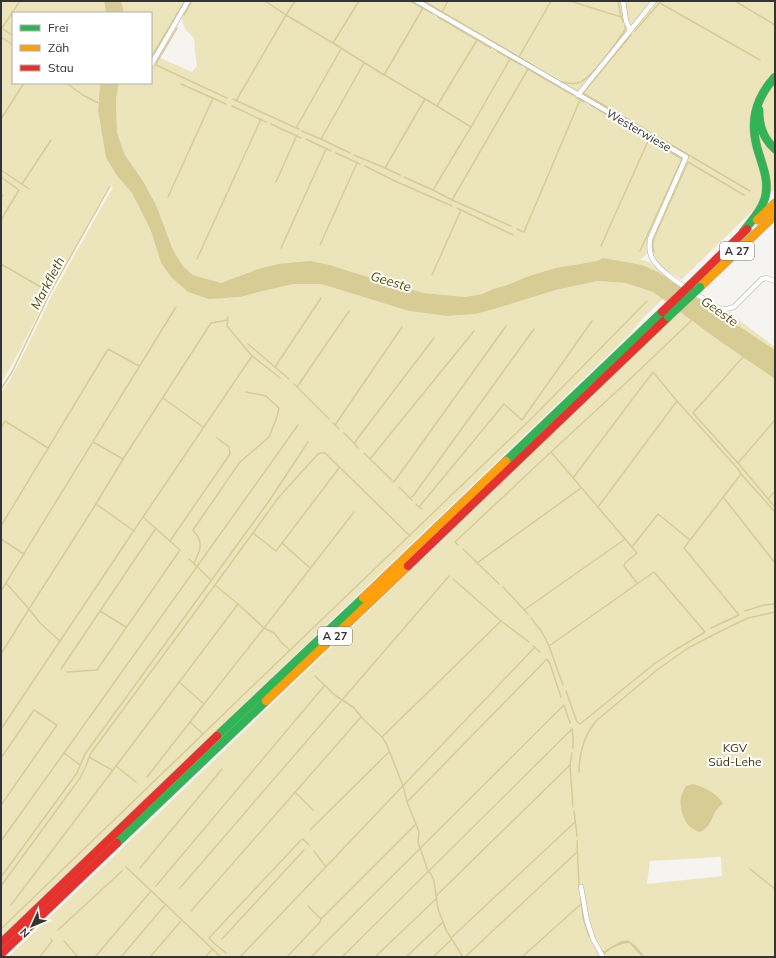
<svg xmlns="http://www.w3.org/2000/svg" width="776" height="958" font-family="Mulish,sans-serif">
	<rect width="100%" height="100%" fill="#f5f4f1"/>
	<g fill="#ece5bc" fill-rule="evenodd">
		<polygon points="1,1 104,1 106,13 13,13 13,83 100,83 98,110 106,158 117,176 132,193 151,231 161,263 226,298 241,297 259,292 293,284 321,284 409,311 447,316 476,314 501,307 556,290 598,281 625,283 653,292 663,299 644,317 629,335 1,937 1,393 10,380 25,351 52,295 113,187 110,184 49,293 21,348 1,384"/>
		<polygon points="121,1 187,1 151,62 151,13 124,13"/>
		<path d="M190 1H775V189L681 280 663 268 648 249 647 254 640 260C648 260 653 264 659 270L718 310 723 312H729L743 323 775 347V350L658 272 603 258 597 261 579 264 526 277 510 284 493 289 482 294 465 297 424 293 368 277 330 265 278 264 258 269 221 283 193 275 183 266 173 250 157 207 143 181 125 155 117 133 116 99 119 83H151V69L158 57 192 72 197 66 195 53 194 38 185 29 181 17Z"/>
		<path d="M680 311 721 342 775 379V957H645L636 946 628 940 621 941 602 952 609 951 620 944 629 943 642 957H8L182 791ZM721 857 722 876 647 884 650 861Z"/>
	</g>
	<g fill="#d7cc93">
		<polygon points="104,1 121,1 124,13 106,13"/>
		<polygon points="100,83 119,83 116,99 117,133 125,155 143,181 157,207 173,250 183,266 193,275 221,283 258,269 278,264 310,261 330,265 368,277 424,293 465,297 482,294 493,289 510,284 526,277 556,268 597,261 603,258 642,265 658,272 775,350 775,379 721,342 653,292 625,283 598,281 556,290 501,307 476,314 447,316 409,311 321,284 293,284 259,292 241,297 209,299 188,292 172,278 161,263 151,231 132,193 117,176 106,158 98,110"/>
		<path d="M693 784C703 787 718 793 723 804 710 812 714 827 699 832 695 830 691 828 688 825 683 818 679 806 681 797 682 793 684 789 686 786Z"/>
		<path d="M628 940 636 946 645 957H642L629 943C618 944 611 949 603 955L602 952 621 941Z"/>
	</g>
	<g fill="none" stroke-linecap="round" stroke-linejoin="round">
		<g stroke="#d7cc93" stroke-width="1.5">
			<polyline points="265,1 286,15 295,1"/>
			<polyline points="410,1 432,13"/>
			<polyline points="424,1 442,12"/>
			<polyline points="448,1 442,12 519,57"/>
			<path d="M551 1 519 57C531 64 546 75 559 81 565 83 572 84 578 83 591 80 616 43 625 30V26"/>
			<polyline points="570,1 621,17"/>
			<polyline points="618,1 621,17 623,22"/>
			<polyline points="735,1 775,25"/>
			<polyline points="660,3 760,60"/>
			<polyline points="184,15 192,1"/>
			<polyline points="438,17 491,48"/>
			<polyline points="1,27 2,28 20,1"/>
			<polyline points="2,28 13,36"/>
			<polyline points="177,28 158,60 156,65 227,98"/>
			<polyline points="635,31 661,1"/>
			<polyline points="631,35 583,93 750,191"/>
			<polyline points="1,37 13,45"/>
			<polyline points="333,43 384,75 423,8"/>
			<polyline points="153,54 185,1"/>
			<polyline points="510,59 522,65"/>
			<polyline points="528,69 573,95"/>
			<polyline points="383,74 437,106 477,40"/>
			<polyline points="66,83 83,95 98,103"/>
			<polyline points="181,84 226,104"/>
			<polyline points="577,98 584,102"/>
			<polyline points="233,99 296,128"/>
			<polyline points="236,101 286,15 333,43 359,1"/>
			<polyline points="591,105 652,142"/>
			<polyline points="232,106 266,122"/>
			<polyline points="437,106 471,127 510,59 497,51"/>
			<polyline points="1,119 24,83"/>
			<polyline points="271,124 301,138"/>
			<polyline points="471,127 433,190 452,200 528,69 526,67"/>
			<polyline points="299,129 296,128 341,49"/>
			<polyline points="302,131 321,139"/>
			<polyline points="306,139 331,151"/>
			<polyline points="336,153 360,164"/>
			<polyline points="350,153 321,139 364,63"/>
			<polyline points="354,155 385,168"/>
			<polyline points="365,166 397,182 452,206"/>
			<polyline points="1,170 29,189"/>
			<polyline points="400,175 385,168 425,99"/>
			<polyline points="1,177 19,190 5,213 1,221"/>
			<polyline points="404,177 433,190"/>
			<polyline points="276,182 297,135"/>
			<polyline points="22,184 51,140"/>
			<polyline points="168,197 213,98"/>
			<polyline points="1,198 3,195"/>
			<polyline points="452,200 511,226"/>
			<polyline points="457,208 513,235"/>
			<polyline points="517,229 524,232 580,100"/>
			<polyline points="320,245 357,163"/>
			<polyline points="601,246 649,139"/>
			<polyline points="281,248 326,149"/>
			<polyline points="640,251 682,159 656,144"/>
			<polyline points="654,252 653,245 654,238 688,162 744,195"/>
			<polyline points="197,259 261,119"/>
			<polyline points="1,264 46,290"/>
			<polyline points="432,275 461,210"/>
			<polyline points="228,317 227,326 252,356 280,378"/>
			<polyline points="248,344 289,379"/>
			<polyline points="743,357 693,413 738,463 775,507"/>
			<polyline points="275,367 321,298"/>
			<polyline points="294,384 329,419"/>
			<polyline points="297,387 349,311"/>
			<polyline points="1,389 12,372 50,293 110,186"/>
			<polyline points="163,398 203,427"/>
			<polyline points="333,423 339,429"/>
			<polyline points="335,425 402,327"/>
			<polyline points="1,428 5,421 48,448"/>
			<polyline points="344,433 354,443"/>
			<polyline points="93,442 123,459"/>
			<polyline points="358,448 354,443 434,338"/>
			<polyline points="551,452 637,553 625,563 624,566 637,583"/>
			<polyline points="364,453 394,482 506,326"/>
			<polyline points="370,459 474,331"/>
			<polyline points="738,463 775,420"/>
			<polyline points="573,478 653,372 677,401 738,469 741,474 775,512"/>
			<polyline points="399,487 412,500"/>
			<polyline points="410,498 413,496 534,329"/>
			<polyline points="724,498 775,563"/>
			<polyline points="768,499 775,491"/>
			<polyline points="416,504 419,507"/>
			<polyline points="598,507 677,401"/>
			<polyline points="422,509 419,507 504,404 522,420 592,321"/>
			<polyline points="143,517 252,356"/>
			<polyline points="1,526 108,349 139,366"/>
			<polyline points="134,531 96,504 123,459 211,323 228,320"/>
			<polyline points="253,533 276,551 339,468"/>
			<polyline points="1,539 24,554"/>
			<polyline points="170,541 230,454 229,447 217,438"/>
			<polyline points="282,543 310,568"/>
			<polyline points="458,545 455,542 551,452 629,380 692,320"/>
			<polyline points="632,547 658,514 690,540"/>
			<polyline points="463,549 499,584"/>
			<polyline points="189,559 211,580"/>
			<path d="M194 563C201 549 204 543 193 530L240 462 269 437 277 417 279 408 266 396 246 392"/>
			<polyline points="477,563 581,488"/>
			<polyline points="453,579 501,621 529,642"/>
			<polyline points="6,583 29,609 96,504"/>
			<polyline points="215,585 279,497 318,454 321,453 325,453 410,536"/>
			<polyline points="503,587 528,614"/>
			<polyline points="1,591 176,307"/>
			<polyline points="524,610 625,539"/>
			<polyline points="100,611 126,627"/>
			<polyline points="745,611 764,605 775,604"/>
			<polyline points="531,618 542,632 549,646 563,685"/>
			<polyline points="711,628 739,615 684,548 741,474"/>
			<polyline points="533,646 540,652"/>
			<polyline points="549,646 654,572 705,632 675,650 654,664 580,724 577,722 566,691"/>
			<polyline points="1,654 29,609 40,623 60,641 143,517 180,550 97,670 67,672"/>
			<polyline points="61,669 156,528"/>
			<polyline points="315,676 336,696 353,707 365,721 382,737 387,745 403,786 407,802 419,832 418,842 428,871 431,874 434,881 438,909 446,930 463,957"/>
			<polyline points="179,682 204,704 264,628 274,633 283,644 290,650"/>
			<polyline points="190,722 203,734"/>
			<polyline points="1,729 60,641"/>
			<polyline points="572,729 573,737 573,748"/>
			<polyline points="382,737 501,621"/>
			<polyline points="64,753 298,425"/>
			<polyline points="89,757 112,770"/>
			<polyline points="1,758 34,710 57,725 1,805"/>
			<polyline points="570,765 573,807"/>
			<polyline points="116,766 136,782"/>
			<path d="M579 772C579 753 584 736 596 721L657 670 688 648 725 629 748 618 775 612"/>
			<polyline points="147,777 204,704"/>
			<polyline points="295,792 313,810"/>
			<polyline points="407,802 547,659 550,664 561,697"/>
			<polyline points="574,811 577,836"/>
			<polyline points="310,830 389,752"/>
			<polyline points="1,841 64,753 80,765"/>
			<polyline points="577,841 579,886"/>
			<polyline points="314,851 326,867"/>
			<polyline points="126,867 221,957"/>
			<polyline points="140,868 222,769"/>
			<polyline points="750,869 775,889"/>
			<polyline points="1,877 77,773 85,754 269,501 308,442"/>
			<polyline points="1,886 80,778 85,768 91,753 215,585 238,604 264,628 354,512"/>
			<polyline points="156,886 325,685"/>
			<polyline points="180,888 449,576"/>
			<polyline points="436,896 570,765 572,753"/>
			<polyline points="581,898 583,918 589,936"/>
			<polyline points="11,905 116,766 238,604"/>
			<polyline points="308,906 321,919"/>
			<polyline points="191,911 361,717"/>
			<polyline points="1,929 290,650 533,417 647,301"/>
			<polyline points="58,930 122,871"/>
			<polyline points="222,939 304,850"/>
			<polyline points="64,941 78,957"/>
			<polyline points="226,953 216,945 209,938 301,840 303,839 309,845"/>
			<polyline points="40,957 52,941 51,939"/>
			<polyline points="95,957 151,891"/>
			<polyline points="121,957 165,905"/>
			<polyline points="150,957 181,921"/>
			<polyline points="205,957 212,950"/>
			<polyline points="240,957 535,647"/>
			<polyline points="287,957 320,922 321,919 416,824"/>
			<polyline points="311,957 564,705 570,723"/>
			<polyline points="342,957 572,729"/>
			<polyline points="375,957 437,898"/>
			<polyline points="406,957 443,922"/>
			<polyline points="433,957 451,940 451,938 575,822"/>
			<polyline points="465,957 577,852"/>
			<polyline points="522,957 581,904"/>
		</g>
		<defs>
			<g id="street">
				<path d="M417 1 686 157 650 239C649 246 649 252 652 258 660 273 691 291 706 300 710 303 715 307 719 308 725 310 729 309 734 307L762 279 766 278 775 281"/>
				<polyline points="623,1 626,21 630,30"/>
				<polyline points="151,65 188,1"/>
				<polyline points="578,95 654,1"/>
				<polyline points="581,887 587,921 593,939 603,957"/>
			</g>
			<g id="fast">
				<path d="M759 110C759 126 763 138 775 149"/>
				<path d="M743 232C752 220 764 208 766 193 768 179 763 167 759 154 749 124 754 100 775 77"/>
				<polyline points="506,461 662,312"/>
				<polyline points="217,736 363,598"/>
				<polyline points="117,843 266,701"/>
			</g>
			<g id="slow">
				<polyline points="757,220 775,203"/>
				<polyline points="700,287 775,215"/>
				<polyline points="363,598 506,461"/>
				<polyline points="266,701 408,566"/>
			</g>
			<g id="jam">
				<polyline points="691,284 747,229"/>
				<polyline points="408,566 668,317"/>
				<polyline points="1,943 217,736"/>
				<polyline points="1,954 117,843"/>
			</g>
		</defs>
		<use href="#street" stroke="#aeadab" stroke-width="5.5"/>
		<use href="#fast" stroke="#a9a695" stroke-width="9"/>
		<use href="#slow" stroke="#a9a695" stroke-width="9"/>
		<use href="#jam" stroke="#a9a695" stroke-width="9"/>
		<use href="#street" stroke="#fefdfd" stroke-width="4.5"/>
		<use href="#fast" stroke="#30b455" stroke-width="8"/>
		<use href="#slow" stroke="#ff9f0a" stroke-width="8"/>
		<use href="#jam" stroke="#e5322d" stroke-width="8"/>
		<defs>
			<polyline id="fast-bridge" points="668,317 700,287"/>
			<polyline id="jam-bridge" points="662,312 691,284"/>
		</defs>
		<use href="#fast-bridge" stroke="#a9a695" stroke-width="9" stroke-linecap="butt"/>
		<use href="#jam-bridge" stroke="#a9a695" stroke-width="9" stroke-linecap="butt"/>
		<use href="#fast-bridge" stroke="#30b455" stroke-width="8"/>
		<use href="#jam-bridge" stroke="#e5322d" stroke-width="8"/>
	</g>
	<g text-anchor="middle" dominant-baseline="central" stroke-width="4" stroke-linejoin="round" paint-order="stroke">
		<g fill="#fff" stroke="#717170" stroke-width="1">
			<rect x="720" y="242" width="34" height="18" rx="3"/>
			<rect x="318" y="627" width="34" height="18" rx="3"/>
		</g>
		<g font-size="11" font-weight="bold" fill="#343432">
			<text x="737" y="251">A 27</text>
			<text x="335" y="636">A 27</text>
		</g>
		<g font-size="12" fill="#343432" stroke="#fff">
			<text transform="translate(639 130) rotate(30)">Westerwiese</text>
		</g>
		<g font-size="12" fill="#3d3713" stroke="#fff">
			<text x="735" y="747">KGV<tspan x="735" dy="14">Süd-Lehe</tspan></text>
		</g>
		<g font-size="13" font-style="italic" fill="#574c0d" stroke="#fff">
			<text transform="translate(391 281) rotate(17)">Geeste</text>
			<text transform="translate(47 283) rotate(-62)">Markfleth</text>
			<text transform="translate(720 311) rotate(35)">Geeste</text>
		</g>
	</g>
	<rect width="776" height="958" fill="none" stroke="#343432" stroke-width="4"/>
	<rect x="12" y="12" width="140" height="72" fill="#ffffff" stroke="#aeaead"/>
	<rect x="20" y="25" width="20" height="6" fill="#30b455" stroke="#aeaead"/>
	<text x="48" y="32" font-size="12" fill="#343432">Frei</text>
	<rect x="20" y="45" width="20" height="6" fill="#ff9f0a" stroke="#aeaead"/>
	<text x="48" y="52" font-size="12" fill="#343432">Zäh</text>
	<rect x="20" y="65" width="20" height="6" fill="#e5322d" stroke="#aeaead"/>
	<text x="48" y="72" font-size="12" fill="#343432">Stau</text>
	<g transform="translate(32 926) rotate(226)" stroke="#ffffff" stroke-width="3" paint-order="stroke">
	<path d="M0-3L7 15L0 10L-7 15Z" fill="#343432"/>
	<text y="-6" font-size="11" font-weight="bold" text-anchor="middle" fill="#343432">N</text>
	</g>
</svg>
